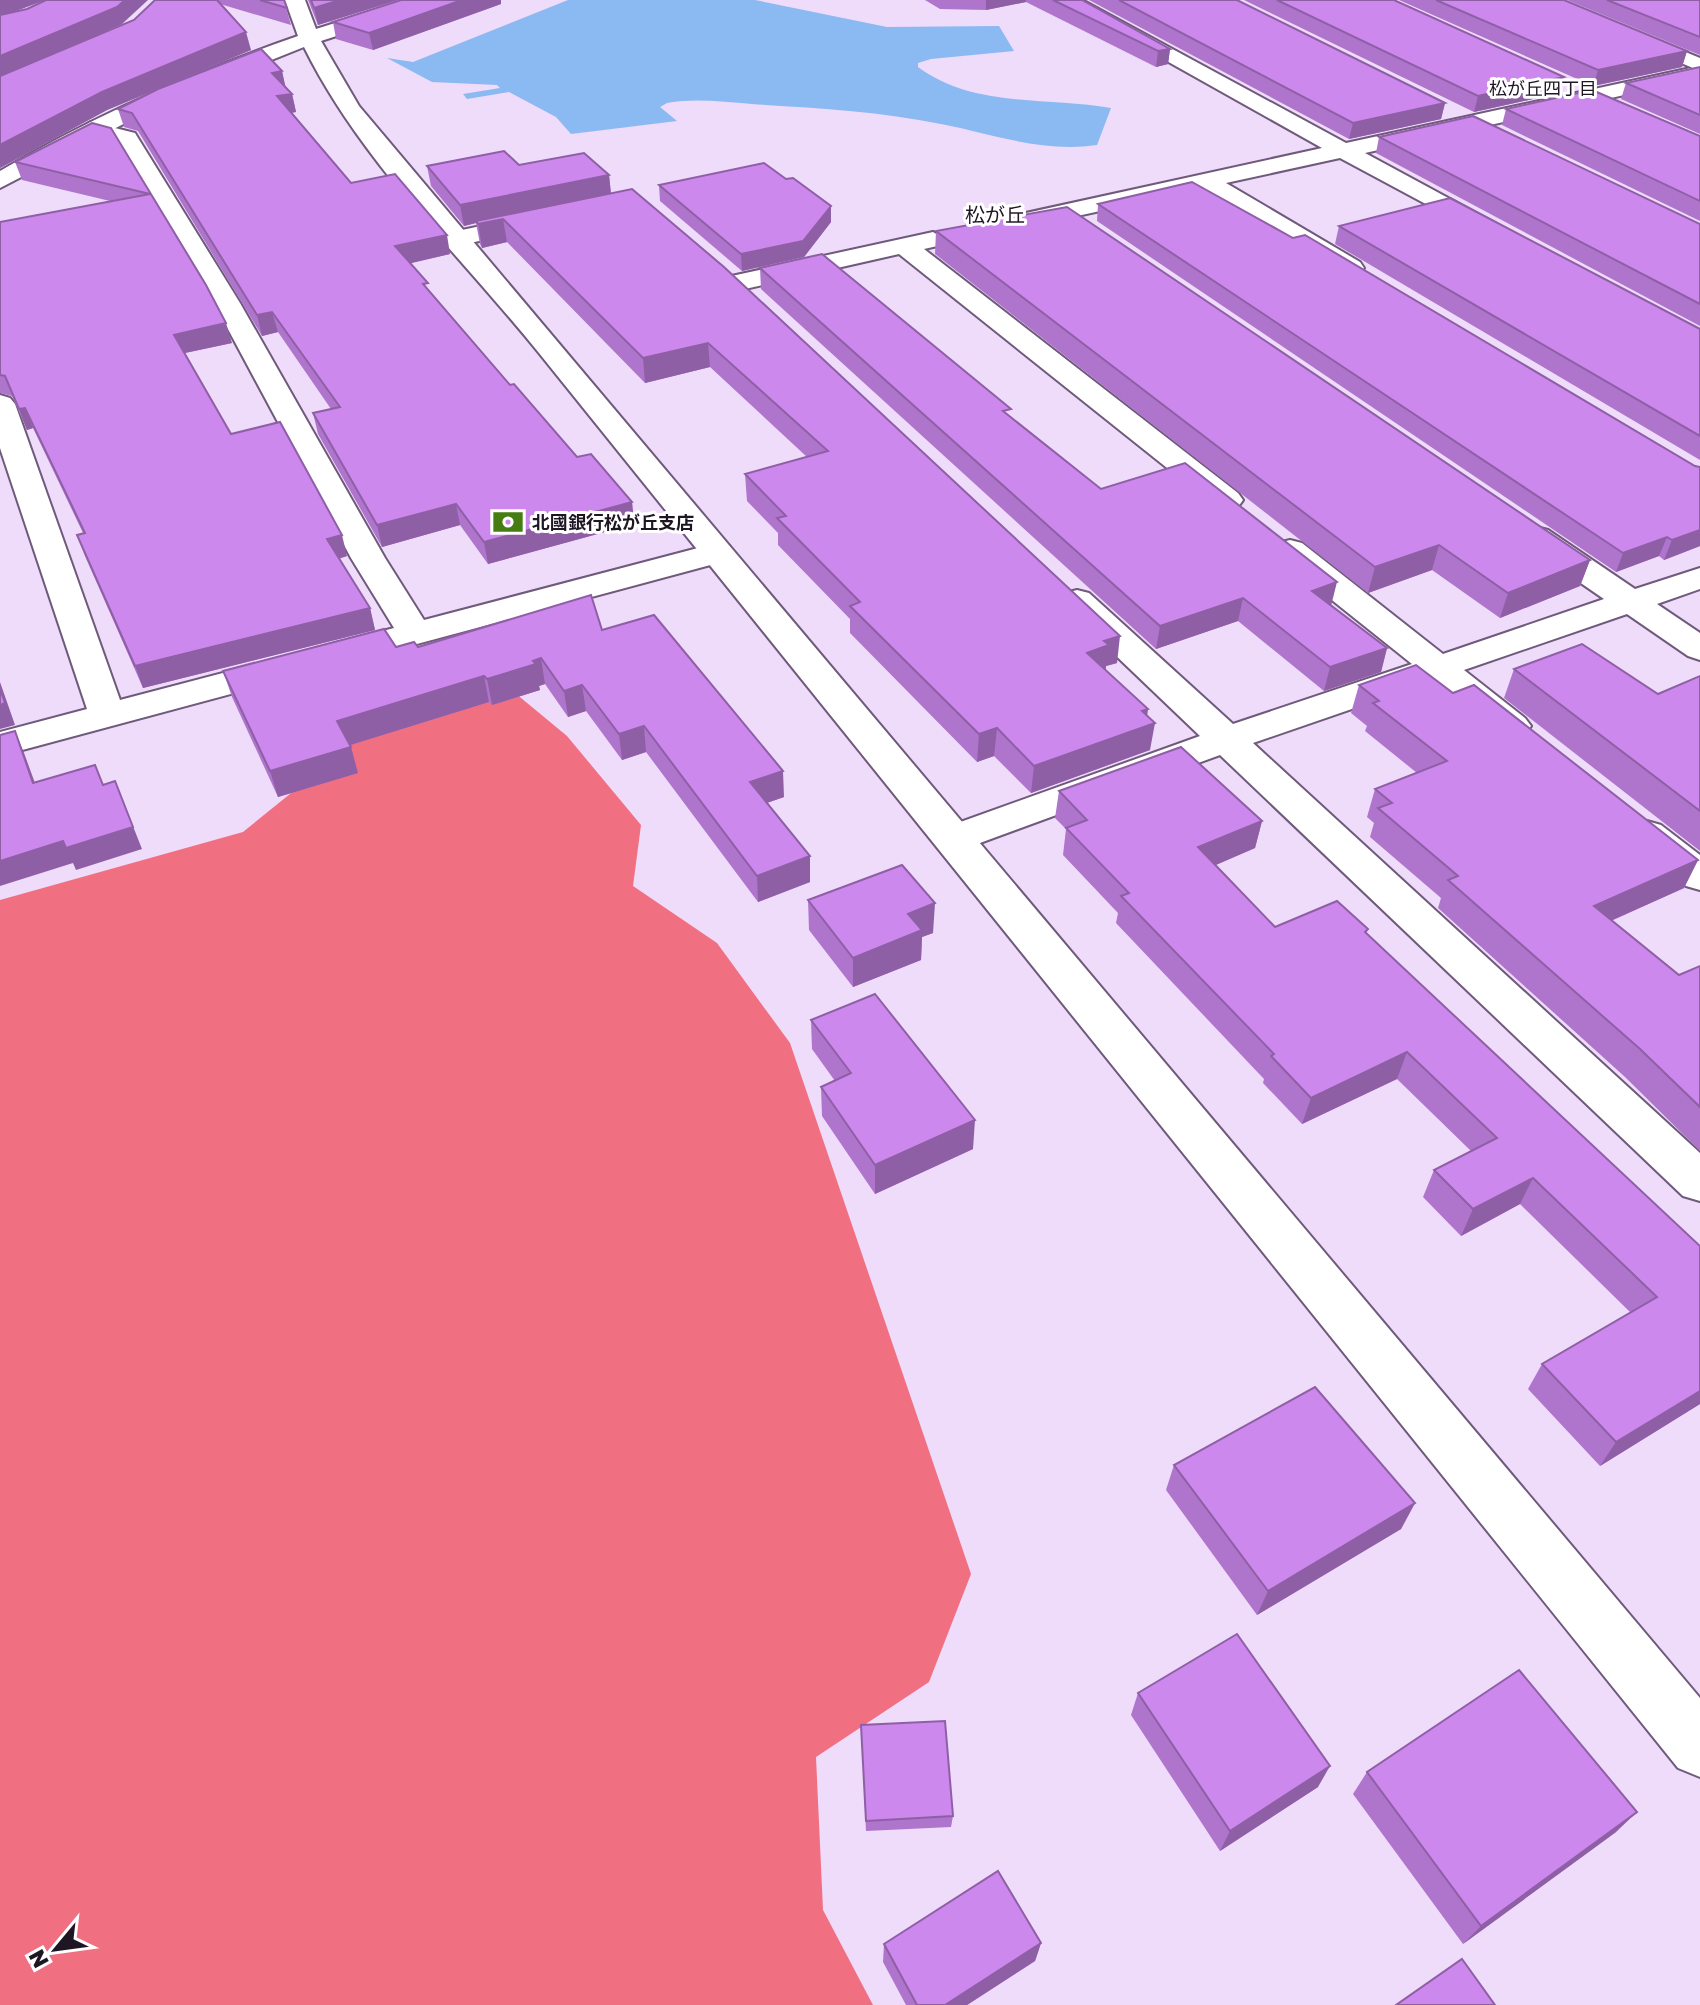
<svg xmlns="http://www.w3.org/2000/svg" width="1700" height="2005" font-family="'Golos Text','Noto Sans JP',sans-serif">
	<rect width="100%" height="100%" fill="#efdbfa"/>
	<polygon fill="#f07081" points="515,693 567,736 641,825 633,886 717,943 790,1043 971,1574 929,1682 816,1757 823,1910 873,2005 0,2005 0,900 243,832 353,743"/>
	<path fill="#8bb9f2" d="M568 0H755L887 27 999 26 1014 51 931 59 918 63V67C973 108 1047 97 1111 108L1097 145C1042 153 993 134 941 124 879 111 815 108 752 104 724 102 695 98 667 103L660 107 677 121 571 134 556 117 509 92 467 99 463 94 500 88 497 85 432 82 387 58 413 62Z"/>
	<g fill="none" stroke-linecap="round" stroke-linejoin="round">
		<defs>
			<g id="minor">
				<polygon points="1058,0 1082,0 1346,143 1700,66 1700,78 1365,153 1500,226 1504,231 1500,236 1491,239 1340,158 1226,183 1360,262 1364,268 1360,274 1351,276 1202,189 1012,230 1003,228 1000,223 1003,218 1322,148"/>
				<polygon points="91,122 135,133 138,138 240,303 385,558 424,620 717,543 729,546 733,553 729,560 0,756 0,732 87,709 0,448 0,395 10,398 15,404 120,700 394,628 351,558 214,303 118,143 83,134 80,129"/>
				<polygon points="537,214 549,221 546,226 457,246 444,238 448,233"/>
				<polygon points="933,232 946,240 942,245 924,249 1238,493 1243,500 1238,507 1216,507 899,254 736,291 727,289 723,283 727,277"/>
				<polygon points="1536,527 1548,530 1635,589 1700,568 1700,589 1657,604 1700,633 1700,660 1688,656 1627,614 1464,670 1525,718 1531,726 1525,734 1512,738 1499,734 1433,681 1253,743 1700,1153 1700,1201 1683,1196 1220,755 969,847 955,851 941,847 935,838 941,829 1200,736 1065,607 1060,600 1065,593 1077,590 1089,593 1233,724 1412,664 1278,557 1274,550 1278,543 1290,540 1302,543 1443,654 1604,599 1524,544 1520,537 1524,530"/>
				<polygon points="1647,821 1661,825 1700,855 1700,890 1686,886 1633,843 1627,834 1633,825"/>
			</g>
			<g id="tertiary">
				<path d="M285 0H305L316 29 408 0H438L435 4 321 41 359 106 1700 1698V1777L1678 1768 539 353C459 254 361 162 304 47L162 104 0 188V171C95 115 194 72 298 36Z"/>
				<polygon points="1532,0 1559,0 1700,58 1700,71"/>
			</g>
		</defs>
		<use href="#minor" stroke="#6f5a7b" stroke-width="4"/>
		<use href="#tertiary" stroke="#6f5a7b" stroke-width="4"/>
		<use href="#minor" fill="#fff" fill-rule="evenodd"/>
		<use href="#tertiary" fill="#fff" fill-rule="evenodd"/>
	</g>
	<g fill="#af75cc">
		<polygon points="0,0 45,0 11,13 122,24 56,53 134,20 155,0 284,0 291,25 220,4 251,50 158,89 282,71 285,87 292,94 296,112 291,113 351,183 450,254 410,263 429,292 510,385 577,457 632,502 634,524 488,564 460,525 382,547 318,434 313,413 331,409 278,332 262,336 138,131 124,127 118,109 158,89 107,110 0,168"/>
		<polygon points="308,0 398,0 318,25"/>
		<polygon points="925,0 1082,0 1170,49 1168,64 1156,67 1026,2 986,10 940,9"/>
		<polygon points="1089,0 1237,0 1445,103 1441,119 1349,139"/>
		<polygon points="1244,0 1394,0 1564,77 1560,93 1474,112"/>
		<polygon points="1399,0 1564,0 1687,51 1682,67 1593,86"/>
		<polygon points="1567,0 1700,0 1700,55"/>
		<polygon points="501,4 373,50 336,39 333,22"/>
		<polygon points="1700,67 1700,134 1621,99 1626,83"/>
		<polygon points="1506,109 1700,136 1700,221 1502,125"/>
		<polygon points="111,128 232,343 185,353 231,434 347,556 339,559 370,608 375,630 143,688 85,556 77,535 83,533 33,428 27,430 12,396 0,393 0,222 110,201 22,180 15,162"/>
		<polygon points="1379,137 1700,224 1700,326 1376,153"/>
		<polygon points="519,165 609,175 611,193 1117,663 1106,666 1106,670 1147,716 1150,750 1031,793 994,756 977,762 850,633 850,619 778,545 778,533 747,501 745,474 807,457 710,367 645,383 507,242 482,248 480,244 476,223 464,226 431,186 427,166"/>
		<polygon points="659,185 831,222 804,257 742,271 660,201"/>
		<polygon points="1098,204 1695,466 1700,546 1664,560 1659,556 1616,572 1097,221"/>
		<polygon points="1339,226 1700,329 1700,460 1335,244"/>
		<polygon points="936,231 1590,560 1580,586 1500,618 1432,570 1368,593 935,254"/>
		<polygon points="760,268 1010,416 1101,489 1331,606 1387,648 1381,672 1324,691 1238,621 1156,649 761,289"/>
		<polygon points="602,630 784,797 767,803 810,856 810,882 758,902 646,752 622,760 586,711 568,717 545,684 539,686 540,690 492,705 489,702 350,745 358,773 278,797 232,697 223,671 396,647 418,647"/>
		<polygon points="1514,669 1658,694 1700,676 1700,851 1504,698"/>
		<polygon points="1359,685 1453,693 1698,860 1684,888 1611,921 1679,975 1700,966 1700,1151 1625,1077 1438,908 1441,898 1370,837 1374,823 1367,817 1375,789 1417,773 1365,731 1367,726 1351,713"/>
		<polygon points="1059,791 1262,821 1255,848 1215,865 1275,927 1368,929 1366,934 1700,1246 1700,1404 1600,1466 1528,1389 1542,1364 1631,1313 1520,1204 1461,1236 1423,1197 1434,1170 1471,1151 1397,1079 1302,1124 1263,1083 1264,1079 1116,923 1118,913 1063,855 1066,829 1055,818"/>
		<polygon points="808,900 933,933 922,937 921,960 853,987 809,930"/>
		<polygon points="811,1020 973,1149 875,1194 822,1116 821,1087 835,1081 812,1049"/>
		<polygon points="1174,1465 1415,1503 1401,1529 1257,1615 1166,1490"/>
		<polygon points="1138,1693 1318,1787 1220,1851 1131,1715"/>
		<polygon points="861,1725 953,1816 951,1827 866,1831"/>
		<polygon points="1367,1772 1616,1832 1463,1944 1353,1794"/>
		<polygon points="1041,1943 1035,1961 967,2005 906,2005 883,1962 884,1944"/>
	</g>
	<g fill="#8f5fa6">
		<polygon points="0,0 45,0 0,17"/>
		<polygon points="125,0 148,0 122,24 0,77 0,56"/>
		<polygon points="340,0 398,0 318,25 314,8"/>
		<polygon points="462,0 501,0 501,4 373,50 369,33"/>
		<polygon points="986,0 1026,0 1026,2 986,10"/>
		<polygon points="246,32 251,50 107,110 0,168 0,145 102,92"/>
		<polygon points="1170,49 1168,64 1156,67 1158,51"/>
		<polygon points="1687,51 1682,67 1593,86 1598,70"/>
		<polygon points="282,71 286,89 272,73"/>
		<polygon points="1564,77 1560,93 1474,112 1478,96"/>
		<polygon points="292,94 296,112 281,114 277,96"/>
		<polygon points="1445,103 1441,119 1349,139 1353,123"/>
		<polygon points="609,175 611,195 476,221 476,223 464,226 460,205"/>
		<polygon points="831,206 831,222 804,257 742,271 741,254"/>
		<polygon points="503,219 507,242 482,248 478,224"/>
		<polygon points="447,235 450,254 399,266 395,246"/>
		<polygon points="272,312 278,332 262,336 257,315"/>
		<polygon points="226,323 232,343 180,354 174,335"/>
		<polygon points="708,343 710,367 645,383 643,358"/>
		<polygon points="25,408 33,428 27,430 19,409"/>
		<polygon points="632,502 634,524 488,564 484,542"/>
		<polygon points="456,504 460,525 382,547 377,525"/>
		<polygon points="1700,530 1700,546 1664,560 1672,540"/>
		<polygon points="342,535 347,556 332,560 327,539"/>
		<polygon points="1667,537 1659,556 1616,572 1623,553"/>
		<polygon points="1439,545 1432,570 1368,593 1375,567"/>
		<polygon points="1590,560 1580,586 1500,618 1508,593"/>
		<polygon points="1337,582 1331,606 1312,591"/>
		<polygon points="1243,598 1238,621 1156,649 1160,626"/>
		<polygon points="370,608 375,630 143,688 135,666"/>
		<polygon points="1120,636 1117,663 1106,666 1105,673 1087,653 1104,641"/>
		<polygon points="1387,648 1381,672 1324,691 1330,667"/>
		<polygon points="541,658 545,684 539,686 540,690 492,705 487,679"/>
		<polygon points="484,676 489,702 344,747 337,721"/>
		<polygon points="0,682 15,725 0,729"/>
		<polygon points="582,685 586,711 568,717 564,691"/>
		<polygon points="1148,709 1146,726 1155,723 1150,750 1031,793 1034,766"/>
		<polygon points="644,726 646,752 622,760 619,734"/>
		<polygon points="997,728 994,756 977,762 979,734"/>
		<polygon points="15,731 24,753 43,805 33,783"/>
		<polygon points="351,747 358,773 278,797 270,771"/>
		<polygon points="783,771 784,797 752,808 750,782"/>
		<polygon points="115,781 142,849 76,870 73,863 0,886 0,861"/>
		<polygon points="1262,821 1255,848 1193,875 1198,847"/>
		<polygon points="810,856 810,882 758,902 757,876"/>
		<polygon points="1698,860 1684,888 1581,934 1594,906"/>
		<polygon points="935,903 933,933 922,937 921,960 853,987 853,958 908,914"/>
		<polygon points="1407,1052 1397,1079 1302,1124 1311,1098"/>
		<polygon points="975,1120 973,1149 875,1194 875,1165"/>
		<polygon points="1533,1178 1520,1204 1461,1236 1473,1209"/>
		<polygon points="1700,1391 1700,1404 1600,1466 1616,1442"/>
		<polygon points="1415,1503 1401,1529 1257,1615 1268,1591"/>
		<polygon points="1330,1766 1318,1787 1220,1851 1230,1831"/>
		<polygon points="1637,1812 1616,1832 1463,1944 1481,1926"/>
		<polygon points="1041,1943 1035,1961 967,2005 945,2005"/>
	</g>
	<g fill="#cc88ed" stroke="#8f5fa6" stroke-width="2">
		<polygon points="46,0 125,0 117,7 0,56 0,15 27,9"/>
		<polygon points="155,0 217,0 246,32 102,92 0,145 0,76 134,20"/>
		<polygon points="260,0 284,0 287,8"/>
		<polygon points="311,0 340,0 314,8"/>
		<polygon points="401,0 462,0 369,33 333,22"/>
		<polygon points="1053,0 1082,0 1170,49 1158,51"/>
		<polygon points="1119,0 1237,0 1445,103 1353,123"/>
		<polygon points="1277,0 1394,0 1564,77 1478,96"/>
		<polygon points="1436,0 1564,0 1687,51 1598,70"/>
		<polygon points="1607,0 1700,0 1700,37"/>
		<polygon points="261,49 282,71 272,73 292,94 277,96 351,183 395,174 447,235 395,246 428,283 423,284 510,385 514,384 577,457 591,454 632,502 484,542 456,504 377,525 313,413 340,407 272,312 257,315 132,113 118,109 158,89"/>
		<polygon points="1700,67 1700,115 1626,83"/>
		<polygon points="1592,90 1700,136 1700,201 1506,109"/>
		<polygon points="1473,116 1700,224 1700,304 1379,137"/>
		<polygon points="92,123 111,128 206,285 226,323 174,335 231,434 280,422 342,535 327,539 370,608 135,666 77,535 85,533 25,408 19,409 5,376 0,375 0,222 150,194 15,162"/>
		<polygon points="504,151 519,165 584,153 609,175 460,205 427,166"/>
		<polygon points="764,163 786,179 793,178 831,206 803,241 741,254 659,185"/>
		<polygon points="1192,182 1293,238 1305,235 1695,466 1700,467 1700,530 1672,540 1667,537 1623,553 1098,204"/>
		<polygon points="632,189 724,267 1120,636 1104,641 1109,645 1087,653 1148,709 1142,711 1155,723 1034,766 997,728 979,734 850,606 860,602 777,518 786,516 745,474 828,451 708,343 643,358 503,219 478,224 476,221"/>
		<polygon points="1450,198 1700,329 1700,436 1339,226"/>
		<polygon points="1067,207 1590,560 1508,593 1439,545 1375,567 936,231"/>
		<polygon points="822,254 1011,409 1003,411 1101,489 1185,463 1337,582 1312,591 1387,648 1330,667 1243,598 1160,626 760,268"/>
		<polygon points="591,595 602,630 654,615 783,771 750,782 810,856 757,876 644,726 619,734 582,685 564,691 541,658 533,661 536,664 487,679 484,676 337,721 351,747 270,771 223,671 384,629 396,647 414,642 418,647"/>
		<polygon points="1582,644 1658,694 1700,676 1700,811 1514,669"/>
		<polygon points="1416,665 1453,693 1474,685 1698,860 1594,906 1679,975 1700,966 1700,1107 1640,1049 1448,880 1458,876 1378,808 1392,803 1375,789 1447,761 1373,703 1379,701 1359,685"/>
		<polygon points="0,689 5,703 0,705"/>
		<polygon points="15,731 33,783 95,765 103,785 115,781 133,827 66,848 63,841 0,861 0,735"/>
		<polygon points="1181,747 1262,821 1198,847 1275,927 1337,901 1368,929 1365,932 1700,1246 1700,1391 1616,1442 1542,1364 1657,1297 1533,1178 1473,1209 1434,1170 1497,1138 1407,1052 1311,1098 1271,1056 1274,1054 1121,896 1129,893 1066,828 1087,820 1059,791"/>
		<polygon points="902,865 935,903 908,914 922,930 853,958 808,900"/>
		<polygon points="875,994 975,1120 875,1165 821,1087 851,1073 811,1020"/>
		<polygon points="1315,1387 1415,1503 1268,1591 1174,1465"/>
		<polygon points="1237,1634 1330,1766 1230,1831 1138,1693"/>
		<polygon points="1519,1670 1637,1812 1481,1926 1367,1772"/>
		<polygon points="945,1721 953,1816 866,1821 861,1725"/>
		<polygon points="998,1871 1041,1943 945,2005 917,2005 884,1944"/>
		<polygon points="1462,1959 1495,2005 1396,2005"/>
	</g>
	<defs>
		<symbol id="bank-bare" viewBox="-9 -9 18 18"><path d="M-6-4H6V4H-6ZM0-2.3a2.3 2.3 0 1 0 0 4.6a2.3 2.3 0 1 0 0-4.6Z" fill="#467d12" stroke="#fff" stroke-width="2.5" paint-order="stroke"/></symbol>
	</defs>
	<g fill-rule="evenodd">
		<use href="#bank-bare" x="486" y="500" width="44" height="44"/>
	</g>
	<g text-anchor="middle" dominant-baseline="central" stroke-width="6" stroke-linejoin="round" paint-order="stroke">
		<g font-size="18" fill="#1e1623" stroke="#fff">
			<text x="1543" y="88">松が丘四丁目</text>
		</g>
		<g font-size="18" font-weight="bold" fill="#1e1623" stroke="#fff" text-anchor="start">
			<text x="532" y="522">北國銀行松が丘支店</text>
		</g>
		<g font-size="20" fill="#1e1623" stroke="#fff">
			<text x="995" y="214">松が丘</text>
		</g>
	</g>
	<g transform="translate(56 1949) rotate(241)" stroke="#ffffff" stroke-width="6" paint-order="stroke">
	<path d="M0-6L14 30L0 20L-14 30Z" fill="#1e1623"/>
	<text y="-12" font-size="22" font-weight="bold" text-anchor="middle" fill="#1e1623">N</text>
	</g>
</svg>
